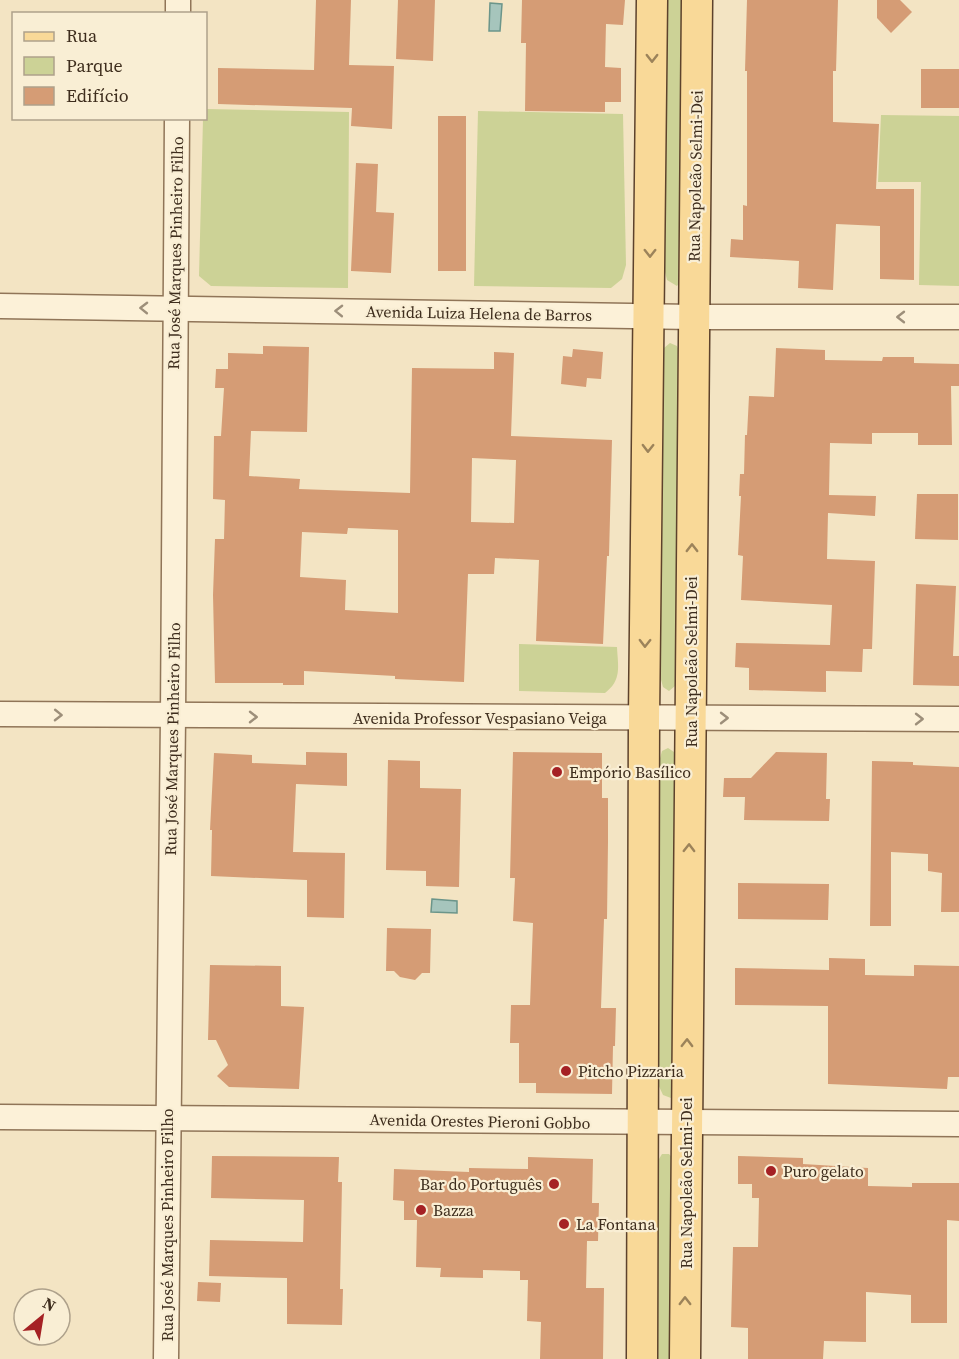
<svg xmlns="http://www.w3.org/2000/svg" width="959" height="1359" font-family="'Source Serif 4',serif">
	<rect width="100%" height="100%" fill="#f3e4c3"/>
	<g fill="#ccd296">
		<polygon points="665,0 686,0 683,277 677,286 667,280 665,272"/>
		<polygon points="206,109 349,112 348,288 211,286 199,276 203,119 206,118"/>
		<polygon points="478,111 623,114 626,265 622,279 611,288 474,286"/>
		<polygon points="881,115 959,116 959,286 919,285 921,182 878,182"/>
		<polygon points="670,343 677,346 680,354 678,675 675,686 669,691 663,687 660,676 664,348"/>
		<path d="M519 644 617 647C618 667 622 680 605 693L519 691Z"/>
		<polygon points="668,748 677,754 677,1089 671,1098 663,1095 657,1082 659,762 662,751"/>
		<polygon points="662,1154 669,1154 676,1162 674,1359 655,1359 656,1164"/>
	</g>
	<g fill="#a6c5bc" stroke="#6b958a" stroke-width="1.5">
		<polygon points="490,3 502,4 500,31 489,31"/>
		<polygon points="432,899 457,901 457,913 431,912"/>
	</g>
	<g fill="#d59c75" fill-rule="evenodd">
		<polygon points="316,0 351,0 349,65 394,66 392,129 351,126 352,108 218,104 218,68 314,70"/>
		<polygon points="398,0 435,0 433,61 396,59"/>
		<polygon points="522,0 625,0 623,25 606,24 605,67 621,68 621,102 605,102 605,112 525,111 526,43 521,43"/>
		<polygon points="747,0 838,0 836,71 833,71 833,122 879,124 876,189 914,189 914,280 880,279 880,226 836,224 833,290 798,288 799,261 730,257 731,239 743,240 743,205 747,206 747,71 745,71"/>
		<polygon points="877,0 900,0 912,12 891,33 877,18"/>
		<rect x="921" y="69" width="38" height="39"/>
		<rect x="438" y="116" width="28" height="155"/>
		<polygon points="356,163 378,164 376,212 394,213 391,273 351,271"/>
		<path d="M263 346 309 347 307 432 251 431 249 476 300 479 299 489 410 493 412 368 494 369V352L514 353 511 436 612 440 609 556H607L603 644 536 641 539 560 495 558 494 574H468L464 682 395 679V676L304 671V685H283V683H215L213 595 215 539H224L225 500 213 499 214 436H221L224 388H215L216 369H228V353L263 354ZM472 458 516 460 514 523 471 522ZM348 528 398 530V613L345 610 346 580 300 577 302 532 347 534Z"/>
		<polygon points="776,348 825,350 825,360 882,361 883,357 914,357 914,363 959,364 959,386 951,386 952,445 918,445 918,433 872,433 872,444 830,443 829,495 876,496 875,516 828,513 827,559 875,561 872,649 863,649 862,672 826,671 826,692 749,690 749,668 735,667 736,643 830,645 832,605 741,600 743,556 738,555 741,496 739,496 740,474 744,474 745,435 747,435 749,396 774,397"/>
		<polygon points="573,349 603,352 601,379 587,378 586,387 561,384 563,356 572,357"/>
		<polygon points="917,494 958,494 958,540 915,539"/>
		<polygon points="916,584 956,586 953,656 959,656 959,686 913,685"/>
		<polygon points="306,752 347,753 347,786 296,784 293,852 345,853 344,918 307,917 307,880 211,876 212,830 210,830 214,753 252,755 252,763 306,765"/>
		<polygon points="513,752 602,753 602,798 608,798 608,842 607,919 604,919 601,1008 616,1008 615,1046 613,1046 612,1094 536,1093 536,1083 519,1083 519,1043 510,1043 511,1005 530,1005 533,923 513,921 515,878 510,878"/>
		<polygon points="776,752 827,753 826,799 830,799 829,821 744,820 745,797 723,797 724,778 751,778"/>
		<polygon points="388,760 420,761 420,788 461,789 459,887 426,886 426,871 386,870"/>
		<polygon points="872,761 913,762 913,765 959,767 959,912 941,912 942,873 928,871 928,854 891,852 891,926 870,926"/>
		<polygon points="738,883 829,884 828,920 738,919"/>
		<polygon points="387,928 431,929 430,973 422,973 415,980 400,977 394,971 386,971"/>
		<polygon points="829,958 865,959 865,975 914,976 914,965 959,966 959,1077 948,1077 947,1089 828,1084 828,1006 735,1005 735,968 829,970"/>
		<polygon points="210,965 281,966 281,1006 304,1007 299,1089 229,1087 217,1076 228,1065 216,1040 208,1040"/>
		<polygon points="212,1156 339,1157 338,1182 342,1182 340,1289 343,1289 342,1325 287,1324 287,1278 209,1276 210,1240 303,1242 304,1200 211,1198"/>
		<polygon points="738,1156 803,1158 803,1164 868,1168 868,1186 912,1187 912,1183 959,1183 959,1221 947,1220 947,1323 911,1323 911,1295 866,1292 866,1342 824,1341 823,1359 748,1359 748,1328 731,1327 733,1247 758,1247 759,1198 752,1198 752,1184 738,1184"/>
		<polygon points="528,1157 593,1159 592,1203 599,1203 598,1241 587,1241 586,1288 604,1288 603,1359 540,1359 541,1322 527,1321 528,1280 520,1280 520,1271 483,1270 483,1278 440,1277 441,1268 416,1267 417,1220 404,1220 404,1201 393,1200 394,1169 469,1172 469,1168 528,1169"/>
		<polygon points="198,1282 221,1283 220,1302 197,1301"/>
	</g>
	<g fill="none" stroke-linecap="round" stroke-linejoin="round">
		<defs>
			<g id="minor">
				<polyline points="178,14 178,0"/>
				<polyline points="0,306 693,317 959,317"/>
				<polyline points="0,714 959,719"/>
				<polyline points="0,1117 959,1124"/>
				<polyline points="166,1359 173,717 177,118"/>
			</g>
			<g id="major">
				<polyline points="642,1359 644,718 652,0"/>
				<polyline points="685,1359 697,0"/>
			</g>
		</defs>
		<use href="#minor" stroke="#907558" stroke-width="27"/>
		<use href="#major" stroke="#5d422c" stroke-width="33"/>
		<use href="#minor" stroke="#fcf1d8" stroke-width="24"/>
		<use href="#major" stroke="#f9d998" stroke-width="30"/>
	</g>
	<defs><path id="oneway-chevron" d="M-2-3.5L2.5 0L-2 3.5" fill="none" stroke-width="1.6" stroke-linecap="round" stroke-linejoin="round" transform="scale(1.5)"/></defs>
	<g stroke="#9c835a">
		<use href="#oneway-chevron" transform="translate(652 58) rotate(90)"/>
		<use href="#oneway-chevron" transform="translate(650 253) rotate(90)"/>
		<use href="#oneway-chevron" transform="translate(648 448) rotate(91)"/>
		<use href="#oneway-chevron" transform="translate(692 548) rotate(-90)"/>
		<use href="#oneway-chevron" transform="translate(645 643) rotate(91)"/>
		<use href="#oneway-chevron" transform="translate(689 848) rotate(-89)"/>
		<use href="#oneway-chevron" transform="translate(687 1043) rotate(-89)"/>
		<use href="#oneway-chevron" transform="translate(685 1301) rotate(-90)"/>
	</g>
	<g stroke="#9d8f7a">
		<use href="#oneway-chevron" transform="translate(144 308) rotate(-179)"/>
		<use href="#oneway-chevron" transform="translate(339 311) rotate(-179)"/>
		<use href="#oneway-chevron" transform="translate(901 317) rotate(-180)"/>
		<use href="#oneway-chevron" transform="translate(58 715) rotate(1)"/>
		<use href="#oneway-chevron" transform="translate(253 717)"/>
		<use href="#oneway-chevron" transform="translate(724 718)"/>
		<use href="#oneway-chevron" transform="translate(919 719)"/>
	</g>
	<g fill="#a52124" stroke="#f9eed4" stroke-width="2">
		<circle cx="557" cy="772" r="6"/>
		<circle cx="566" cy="1071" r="6"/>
		<circle cx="771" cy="1171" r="6"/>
		<circle cx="554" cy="1184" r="6"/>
		<circle cx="421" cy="1210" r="6"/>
		<circle cx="564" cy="1224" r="6"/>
	</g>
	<g text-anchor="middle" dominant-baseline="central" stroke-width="4.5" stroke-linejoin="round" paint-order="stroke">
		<g font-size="16" fill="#3e2d1d" stroke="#f9eed4">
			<text transform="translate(695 176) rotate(-89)">Rua Napoleão Selmi-Dei</text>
			<text transform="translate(175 253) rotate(-89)">Rua José Marques Pinheiro Filho</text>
			<text transform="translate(479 313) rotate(1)">Avenida Luiza Helena de Barros</text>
			<text transform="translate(691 662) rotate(-90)">Rua Napoleão Selmi-Dei</text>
			<text x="480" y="718">Avenida Professor Vespasiano Veiga</text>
			<text transform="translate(172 739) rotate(-89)">Rua José Marques Pinheiro Filho</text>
			<text transform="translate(480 1121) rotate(1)">Avenida Orestes Pieroni Gobbo</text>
			<text transform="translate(686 1183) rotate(-90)">Rua Napoleão Selmi-Dei</text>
			<text transform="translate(167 1225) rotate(-90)">Rua José Marques Pinheiro Filho</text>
		</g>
		<g font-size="16" fill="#3e2d1d" stroke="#f9eed4" text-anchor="start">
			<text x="569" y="772">Empório Basílico</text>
			<text x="578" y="1071">Pitcho Pizzaria</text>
			<text x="783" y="1171">Puro gelato</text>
			<text x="542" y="1184" text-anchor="end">Bar do Português</text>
			<text x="433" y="1210">Bazza</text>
			<text x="576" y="1224">La Fontana</text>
		</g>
	</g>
	<rect x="12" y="12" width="195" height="108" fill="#f9eed4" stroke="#aea18b" stroke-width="1.5"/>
	<rect x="24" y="32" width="30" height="9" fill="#f9d998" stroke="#aea18b" stroke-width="1.5"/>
	<text x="66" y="42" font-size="18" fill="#3e2d1d">Rua</text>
	<rect x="24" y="57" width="30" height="18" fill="#ccd296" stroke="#aea18b" stroke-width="1.5"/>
	<text x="66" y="72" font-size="18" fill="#3e2d1d">Parque</text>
	<rect x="24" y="87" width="30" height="18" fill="#d59c75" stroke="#aea18b" stroke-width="1.5"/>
	<text x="66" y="102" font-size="18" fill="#3e2d1d">Edifício</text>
	<g transform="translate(42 1317) rotate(30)"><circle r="28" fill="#f9eed4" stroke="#aea18b" stroke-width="1.5"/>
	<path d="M0-4.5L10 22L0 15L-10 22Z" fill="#a52124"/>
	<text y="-9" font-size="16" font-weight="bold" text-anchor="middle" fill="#3e2d1d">N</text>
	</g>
</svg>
